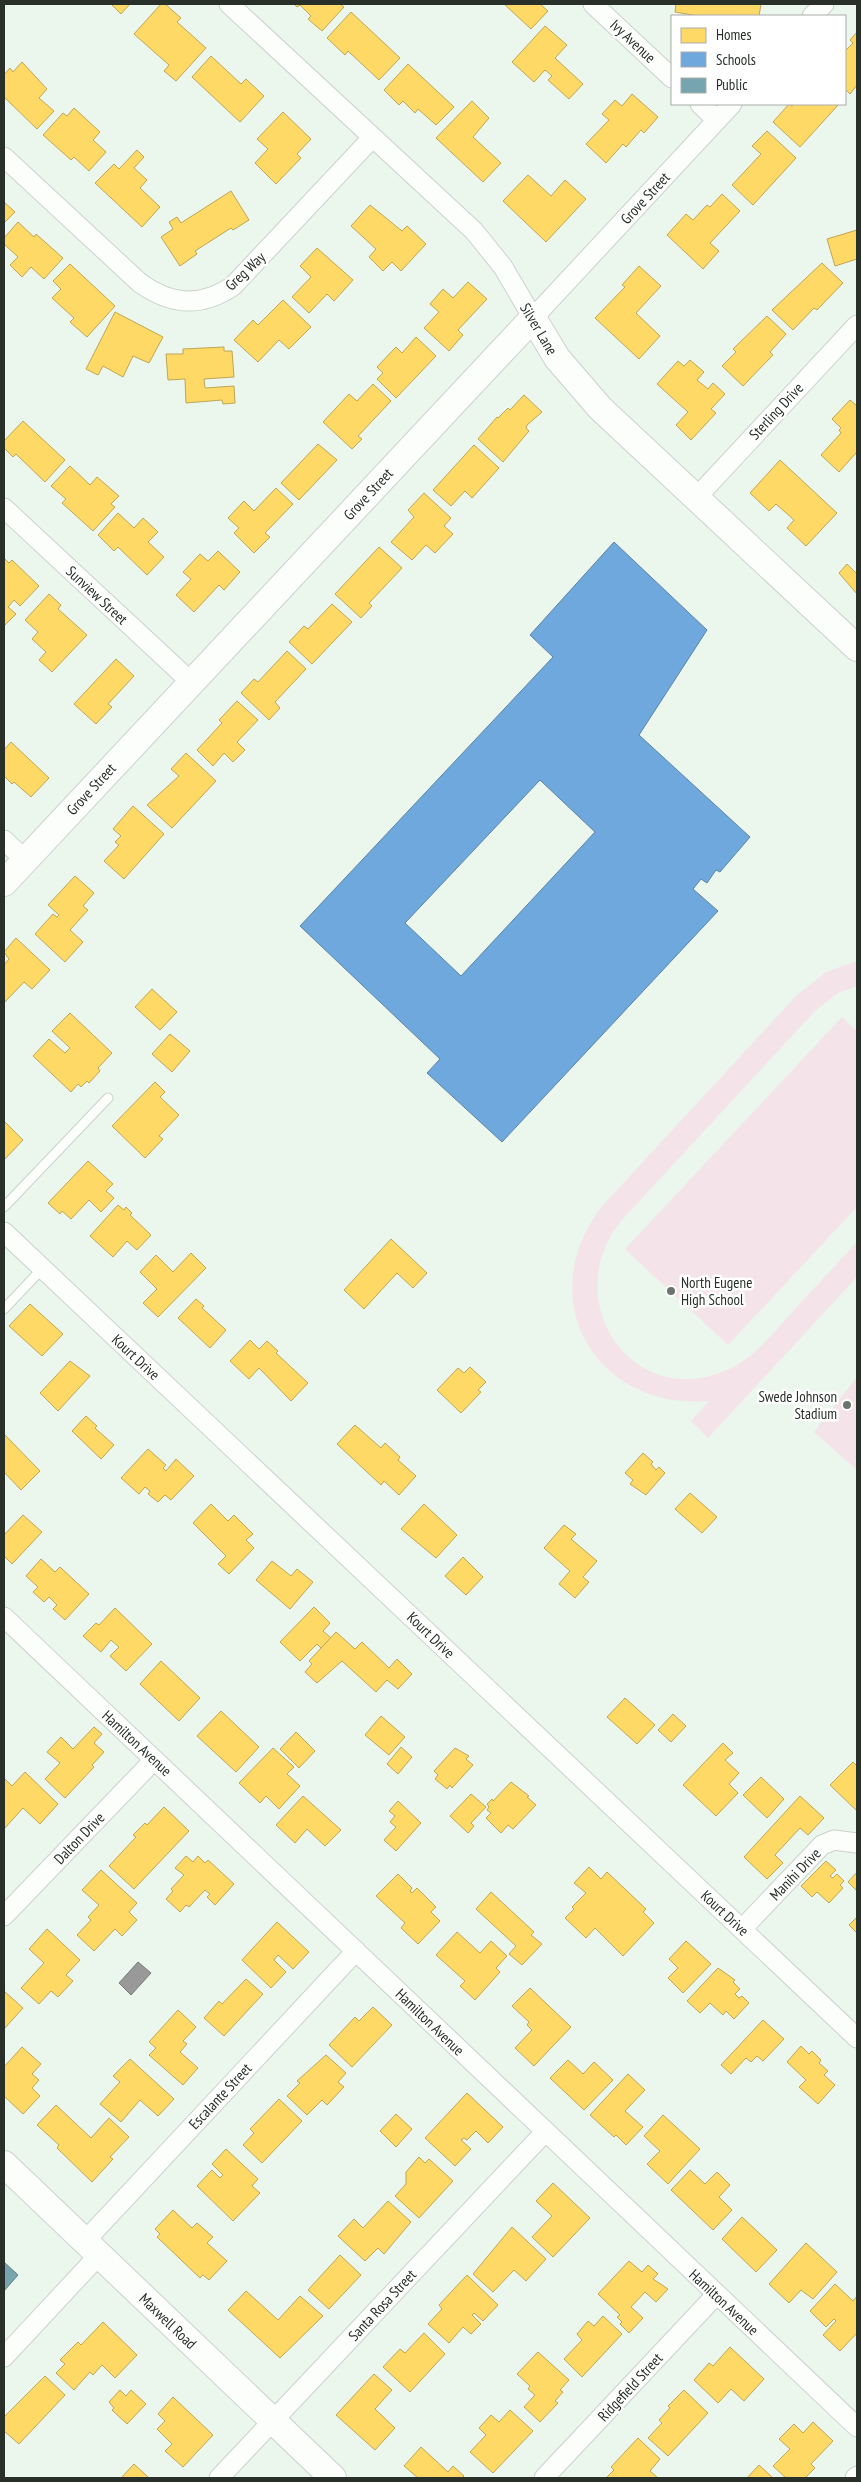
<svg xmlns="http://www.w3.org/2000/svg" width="861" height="2482" font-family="'PT Sans Narrow',sans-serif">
	<rect width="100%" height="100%" fill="#ebf6ec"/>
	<g fill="#f4e4ea">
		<path d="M857 961V986L838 993 815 1011 621 1221C558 1300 631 1408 722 1372 752 1361 772 1334 793 1311 814 1288 836 1265 857 1242V1277L708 1438 691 1421 709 1401C593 1410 531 1296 603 1205L797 995 826 972Z"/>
		<polygon points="842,1017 857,1031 857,1207 728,1345 625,1249"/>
		<polygon points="857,1377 857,1470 814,1432"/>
	</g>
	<g fill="#ffd966" stroke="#bea654">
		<polygon points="111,4 130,4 121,14"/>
		<polygon points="161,4 165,4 181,18 177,22 206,48 176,81 164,71 169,65 134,34"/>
		<polygon points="294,4 340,4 344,7 322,31 308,19 311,16 300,5 297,7"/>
		<polygon points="504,4 540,4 548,11 531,29"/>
		<polygon points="676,4 761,4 759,16 698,16 675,12"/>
		<polygon points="351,12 400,58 379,80 348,51 345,55 327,38"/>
		<polygon points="545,26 567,45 555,58 583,84 569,99 548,80 552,76 545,70 534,82 512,62"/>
		<polygon points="857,32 857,85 850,94 845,89 845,51 853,43 850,40"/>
		<polygon points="211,56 241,84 246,79 264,96 240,122 192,77"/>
		<polygon points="22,62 47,89 39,98 54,111 37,129 4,97 4,75 10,68 13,72"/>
		<polygon points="408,64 454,107 436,125 418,109 415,113 403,101 399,105 384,90"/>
		<polygon points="632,94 658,117 644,133 641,130 626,147 623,144 606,163 586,144 609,120 602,114 615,100 622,106"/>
		<polygon points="472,101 489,118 473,137 501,163 483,182 436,138"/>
		<polygon points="789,104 792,106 794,104 839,104 800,147 773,122"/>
		<polygon points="74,108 100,132 93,140 106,152 89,171 74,157 71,160 43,135 63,113 67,116"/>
		<polygon points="283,112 311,139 297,154 301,158 276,184 255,163 268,149 257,139"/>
		<polygon points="767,131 796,158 753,205 732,185 761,154 752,146"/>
		<polygon points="137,150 144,157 134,168 147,180 140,188 160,207 142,227 95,183 114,164 119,169"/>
		<polygon points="528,175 551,196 565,180 586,199 546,242 503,201"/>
		<polygon points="231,191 249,220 233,230 231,228 195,251 197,254 180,266 161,237 173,229 169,222 177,217 181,223"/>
		<polygon points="722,194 740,211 710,243 719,251 703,269 667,235 686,214 693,220 707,205 710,207"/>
		<polygon points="4,202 15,212 4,223"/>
		<polygon points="370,205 402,231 407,226 426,244 401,271 392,262 383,271 369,257 376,249 351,226"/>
		<polygon points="18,222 34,237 36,234 63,258 44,279 31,267 22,277 10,265 18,257 4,244 4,238"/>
		<polygon points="857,230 857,259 835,266 827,239"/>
		<polygon points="317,248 353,280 334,301 327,294 309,313 292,297 311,277 300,266"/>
		<polygon points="822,263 843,283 817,310 814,308 793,330 772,310"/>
		<polygon points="70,264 115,306 87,337 70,322 74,318 52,298 61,289 53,281"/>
		<polygon points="639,266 661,286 636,313 660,336 639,359 595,318 625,287 622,285"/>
		<polygon points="468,282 487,299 458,330 463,335 449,351 424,328 439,312 430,304 443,289 453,298"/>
		<polygon points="283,300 311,327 289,349 279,340 258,362 234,340 253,320 258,325"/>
		<polygon points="115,312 163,337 149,363 133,356 123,377 103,366 98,375 86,369"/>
		<polygon points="767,316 786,334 770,352 773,355 743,386 722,366 736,352 733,349"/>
		<polygon points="416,337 436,356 396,398 377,379 383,373 377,367 396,347 402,353"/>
		<polygon points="224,347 224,351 232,351 234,377 204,379 205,388 234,386 235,403 223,404 222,400 186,403 185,379 168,380 166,354 183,354 183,349"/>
		<polygon points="690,360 704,372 697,380 708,389 713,383 725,394 711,409 716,413 691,440 676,425 688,412 657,384 678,361 684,366"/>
		<polygon points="373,384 391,401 358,436 362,439 352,449 323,422 349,394 357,401"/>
		<polygon points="524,395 542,412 527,425 526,428 529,431 503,462 478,439 497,417 498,418 508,408 510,410"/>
		<polygon points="850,400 857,406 857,452 839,472 821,455 841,433 839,430 841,428 832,419"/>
		<polygon points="23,421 65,460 45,482 16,454 13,457 4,448 4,441"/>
		<polygon points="318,444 337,460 299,500 281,483"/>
		<polygon points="474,445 499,468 472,498 465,491 451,506 433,490"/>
		<polygon points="780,460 837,513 806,546 787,528 794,520 776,504 769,511 750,493"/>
		<polygon points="70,466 90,485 97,477 119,496 111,504 115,507 93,531 62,503 66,499 51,486"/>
		<polygon points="276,488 293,504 265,533 270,537 254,553 234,533 239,528 228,518 244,501 254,511"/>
		<polygon points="424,493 451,518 444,526 453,534 435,553 426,545 412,560 391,542 414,517 408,510"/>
		<polygon points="118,513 134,528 143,518 158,532 148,542 164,557 147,575 118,547 114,551 98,535"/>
		<polygon points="379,547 402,568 369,603 372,606 361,618 335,594"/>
		<polygon points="218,551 240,572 224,590 219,585 194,612 176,595 191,579 183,572 200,554 208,561"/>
		<polygon points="4,558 9,563 12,560 39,586 20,606 14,600 8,607 16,614 4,626"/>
		<polygon points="847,564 857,574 857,594 839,573"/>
		<polygon points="49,594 61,605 58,609 87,635 52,672 39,660 46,652 32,639 38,632 25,620"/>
		<polygon points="332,604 352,622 312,664 289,642 304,626 308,629"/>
		<polygon points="287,651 306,669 275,702 280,708 269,720 241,693 254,679 258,682"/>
		<polygon points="116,659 134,676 108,704 112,707 96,724 74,704"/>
		<polygon points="237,701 258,720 237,742 245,750 233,762 224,753 213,766 197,750 222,723 219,720"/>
		<polygon points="11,742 49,778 31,797 14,782 12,784 4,776 4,750"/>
		<polygon points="186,753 216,781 172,828 147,805 179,776 171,769"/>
		<polygon points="133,806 164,834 124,879 104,861 119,845 115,842 121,836 113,829"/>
		<polygon points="75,876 94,893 83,906 88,910 70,930 83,942 65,962 35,934 53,914 57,917 59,915 48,905"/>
		<polygon points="16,938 50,970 32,989 24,982 4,1003 4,965 9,959 4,952"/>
		<polygon points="152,989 177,1012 160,1030 135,1007"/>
		<polygon points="70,1013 112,1053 98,1068 100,1071 89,1083 87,1081 81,1087 78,1084 71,1092 33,1056 49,1039 65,1053 70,1048 52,1031"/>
		<polygon points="170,1034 190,1051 172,1072 152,1054"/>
		<polygon points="155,1082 165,1092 160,1097 179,1115 159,1136 163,1139 145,1158 112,1126"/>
		<polygon points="4,1121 23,1140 4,1160"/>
		<polygon points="88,1161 113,1184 106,1191 114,1198 101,1212 89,1200 71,1219 62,1211 60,1214 48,1203"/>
		<polygon points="118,1205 124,1210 126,1207 132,1213 130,1215 151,1235 137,1250 127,1241 113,1257 90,1236"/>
		<polygon points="391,1239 427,1273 413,1288 397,1273 364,1309 344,1290"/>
		<polygon points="191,1253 206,1268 158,1317 143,1303 157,1289 140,1272 156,1255 173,1272"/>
		<polygon points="196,1299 204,1306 202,1308 226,1330 210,1348 178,1318"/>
		<polygon points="30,1304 63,1334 42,1356 9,1326"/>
		<polygon points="250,1340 259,1349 267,1341 278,1351 276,1353 308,1383 291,1401 259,1368 249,1379 230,1361"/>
		<polygon points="70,1361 90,1376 58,1411 40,1393"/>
		<polygon points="470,1367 486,1382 478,1390 481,1392 461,1413 437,1390 458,1368 464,1373"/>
		<polygon points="86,1416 97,1426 95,1428 114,1445 101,1459 72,1431"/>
		<polygon points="355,1425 381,1448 385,1443 400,1457 398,1460 416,1476 399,1495 384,1481 381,1485 337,1444"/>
		<polygon points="4,1434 40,1471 21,1490 4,1472"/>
		<polygon points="148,1449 166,1465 163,1468 166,1471 176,1459 194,1476 171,1500 165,1495 158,1502 148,1494 150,1491 145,1487 139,1494 121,1478"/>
		<polygon points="643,1453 653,1462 651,1464 656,1470 659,1467 665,1473 646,1495 630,1484 633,1480 625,1473"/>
		<polygon points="690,1493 717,1517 702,1533 675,1509"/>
		<polygon points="211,1504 228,1521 234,1515 253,1534 246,1540 254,1548 229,1574 218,1564 226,1556 193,1523"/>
		<polygon points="424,1504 457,1535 436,1558 401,1529"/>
		<polygon points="23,1515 42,1532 12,1564 4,1556 4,1535"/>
		<polygon points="564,1525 576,1534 571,1539 597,1561 583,1577 589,1582 575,1598 559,1584 570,1571 544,1548"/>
		<polygon points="463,1557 483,1577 466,1595 445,1576"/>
		<polygon points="41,1559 55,1572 60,1567 89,1594 65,1620 53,1609 57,1605 49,1597 44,1602 33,1592 38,1587 26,1576"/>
		<polygon points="272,1561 291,1576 297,1569 313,1582 290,1609 256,1580"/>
		<polygon points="314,1607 330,1623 323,1631 331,1638 321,1648 317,1644 300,1661 280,1642"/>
		<polygon points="115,1608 152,1644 126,1671 110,1656 119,1647 111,1640 101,1652 83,1636 96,1623 99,1625"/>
		<polygon points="336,1632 355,1649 362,1642 389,1668 397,1659 412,1674 398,1689 387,1680 376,1692 342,1661 317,1683 305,1672 312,1664 309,1661"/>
		<polygon points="161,1661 200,1698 179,1721 140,1684"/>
		<polygon points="625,1698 655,1725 637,1744 607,1717"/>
		<polygon points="221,1711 259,1747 236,1772 197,1736"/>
		<polygon points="673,1714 686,1726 671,1742 658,1730"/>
		<polygon points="381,1716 405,1737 389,1755 365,1735"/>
		<polygon points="94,1727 102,1734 94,1743 104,1752 92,1765 94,1767 65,1798 45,1779 60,1763 47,1752 61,1737 73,1749"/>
		<polygon points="296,1732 315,1751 299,1768 280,1749"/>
		<polygon points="723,1743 733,1753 725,1760 739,1773 729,1784 738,1793 716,1816 683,1785"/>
		<polygon points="401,1747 412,1757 398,1774 387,1764"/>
		<polygon points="273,1748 294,1767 287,1774 300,1786 279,1809 266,1796 260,1803 239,1783"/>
		<polygon points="455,1748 469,1756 466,1759 473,1765 452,1788 450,1785 447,1789 435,1779 438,1775 434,1771"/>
		<polygon points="853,1762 857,1766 857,1811 830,1785"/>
		<polygon points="25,1772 58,1804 40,1824 23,1808 4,1829 4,1778 12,1786"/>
		<polygon points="761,1777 784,1799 767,1818 743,1795"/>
		<polygon points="511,1782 529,1796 527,1797 536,1805 513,1829 508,1825 501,1833 486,1818 491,1813 487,1810 489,1807 487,1804 492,1799 493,1801"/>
		<polygon points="471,1794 486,1807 471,1823 474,1826 468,1833 450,1816"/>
		<polygon points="303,1796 341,1830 325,1846 307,1829 295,1843 276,1825"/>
		<polygon points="800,1796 824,1818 808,1835 800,1828 775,1855 783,1863 767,1879 744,1857"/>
		<polygon points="398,1801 421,1823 396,1851 384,1840 396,1827 390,1822 395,1816 389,1811"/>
		<polygon points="164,1807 189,1831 134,1889 109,1866 136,1837 133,1835 145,1823 147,1825"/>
		<polygon points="186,1856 193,1862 198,1856 205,1863 208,1860 234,1884 215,1905 207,1897 210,1894 205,1890 189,1907 186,1905 180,1912 166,1899 173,1891 171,1889 184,1875 175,1868"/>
		<polygon points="826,1861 836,1870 830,1876 833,1878 837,1874 844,1881 840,1885 843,1888 829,1903 817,1892 812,1897 801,1886"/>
		<polygon points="589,1867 601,1879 607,1872 646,1909 643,1912 654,1923 623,1956 595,1928 586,1938 565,1918 574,1909 572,1907 586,1893 574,1883"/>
		<polygon points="101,1870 137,1903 129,1912 137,1920 122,1936 115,1929 94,1951 77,1935 91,1920 88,1917 99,1905 82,1890"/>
		<polygon points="857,1872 857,1891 848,1882"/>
		<polygon points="398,1874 412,1888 410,1891 412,1893 417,1888 436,1907 431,1912 440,1921 418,1944 401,1928 405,1923 376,1896"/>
		<polygon points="491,1892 534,1932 531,1935 542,1944 522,1965 509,1954 516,1946 476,1909"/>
		<polygon points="857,1917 857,1933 849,1925"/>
		<polygon points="277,1922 309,1952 293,1969 278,1955 274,1960 286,1972 271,1988 242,1960"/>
		<polygon points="47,1929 80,1960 66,1975 73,1981 58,1997 51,1991 39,2004 21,1988 44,1963 29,1949"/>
		<polygon points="457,1932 480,1953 491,1941 507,1956 496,1968 500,1972 475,2000 460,1986 465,1981 436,1955"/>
		<polygon points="686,1941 711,1964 683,1993 668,1978 678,1968 669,1959"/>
		<polygon points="718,1968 735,1980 733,1982 740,1989 735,1994 739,1998 742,1996 749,2003 734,2019 726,2011 723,2015 710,2003 700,2013 687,2001"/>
		<polygon points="246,1979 263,1994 224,2036 204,2018 219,2001 222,2004"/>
		<polygon points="530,1988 571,2027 534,2066 515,2048 532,2030 527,2025 529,2022 512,2006"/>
		<polygon points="4,1991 23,2008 4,2029"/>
		<polygon points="373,2007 392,2025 352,2067 329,2045 355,2017 359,2021"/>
		<polygon points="178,2010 196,2027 183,2041 187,2044 180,2052 198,2068 183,2085 149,2055 156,2048 149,2042"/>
		<polygon points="763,2020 784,2039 763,2061 757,2056 751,2062 746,2058 731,2074 721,2065"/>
		<polygon points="801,2046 809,2054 812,2051 821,2060 819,2063 828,2071 824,2075 835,2085 818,2104 799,2087 806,2080 787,2062"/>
		<polygon points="22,2047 41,2064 32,2074 39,2080 32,2088 40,2096 23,2114 4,2096 4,2067"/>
		<polygon points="326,2055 346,2073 338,2082 344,2087 327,2105 322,2100 307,2115 287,2096 300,2083 297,2081"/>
		<polygon points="130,2059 174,2099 158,2116 140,2100 121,2122 100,2104 120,2082 113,2076"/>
		<polygon points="568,2060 583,2074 594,2062 613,2080 584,2110 550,2078"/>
		<polygon points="628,2074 645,2090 625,2111 643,2127 626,2145 616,2135 614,2137 590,2115"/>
		<polygon points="467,2093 503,2127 488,2143 476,2131 467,2140 464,2138 461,2140 471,2149 455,2166 425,2138"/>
		<polygon points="279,2099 302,2121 262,2163 243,2145 254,2133 250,2129"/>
		<polygon points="56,2105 91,2138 109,2118 129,2137 110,2157 113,2159 92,2182 57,2148 59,2145 37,2125"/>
		<polygon points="396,2114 412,2129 396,2147 380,2131"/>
		<polygon points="663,2115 700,2149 668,2184 647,2164 660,2151 644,2136"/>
		<polygon points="226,2149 258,2179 252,2186 260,2193 233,2221 197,2186 212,2170 220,2178 223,2175 212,2164"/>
		<polygon points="419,2157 425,2163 429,2159 453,2181 419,2218 395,2196 406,2184 406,2172"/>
		<polygon points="690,2170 705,2184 717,2172 730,2185 719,2197 732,2210 713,2230 671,2190"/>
		<polygon points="553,2183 590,2218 553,2257 532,2237 552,2216 536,2201"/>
		<polygon points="388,2201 411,2222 384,2254 378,2248 365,2261 338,2236 354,2219 363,2228"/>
		<polygon points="173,2210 192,2228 197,2223 213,2237 207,2243 227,2261 209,2280 203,2275 200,2278 157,2237 160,2234 155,2229"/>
		<polygon points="742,2217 777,2250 756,2272 722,2239"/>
		<polygon points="512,2227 546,2259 526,2281 514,2270 493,2292 473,2274"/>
		<polygon points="806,2243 837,2272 813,2299 801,2290 789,2303 769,2284"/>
		<polygon points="340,2255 361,2275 329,2309 308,2290"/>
		<polygon points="629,2261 642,2272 648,2265 658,2274 653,2279 668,2289 656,2302 645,2292 631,2307 643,2318 629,2333 620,2324 622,2322 617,2317 620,2315 598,2294"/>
		<polygon points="467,2275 498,2305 483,2321 474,2313 472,2315 481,2324 471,2334 463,2327 449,2343 428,2324 442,2309 439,2305"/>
		<polygon points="835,2284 853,2301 857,2296 857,2333 840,2351 823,2335 836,2321 834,2319 826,2327 810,2311"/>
		<polygon points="246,2291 278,2320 300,2296 323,2316 280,2358 228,2310"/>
		<polygon points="603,2316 622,2334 582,2377 564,2359 582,2340 577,2334 588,2321 594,2326"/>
		<polygon points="103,2322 137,2355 115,2378 102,2365 93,2375 90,2372 74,2390 56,2373 65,2364 60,2360 78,2342 81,2345"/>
		<polygon points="424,2333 445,2354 410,2392 383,2367 400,2349 405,2353"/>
		<polygon points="730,2347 764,2379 744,2401 731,2389 718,2403 694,2380 709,2363 713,2366"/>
		<polygon points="538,2352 569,2380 560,2390 563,2392 555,2401 558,2403 540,2422 524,2407 535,2395 528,2389 530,2386 517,2374"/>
		<polygon points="374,2374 392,2390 375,2409 395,2428 375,2450 336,2415"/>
		<polygon points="45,2376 65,2395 19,2444 4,2431 4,2417"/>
		<polygon points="120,2390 126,2396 131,2390 146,2404 127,2424 112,2410 114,2408 109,2402"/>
		<polygon points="684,2390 708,2413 668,2456 648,2438 662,2423 659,2420 670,2408 668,2406"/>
		<polygon points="173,2397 213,2435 183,2467 165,2451 172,2444 157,2429 165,2421 158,2414"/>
		<polygon points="510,2410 533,2431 493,2473 470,2452 486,2435 479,2428 491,2415 499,2422"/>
		<polygon points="813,2422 833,2441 811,2464 815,2468 805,2478 786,2478 773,2466 790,2449 779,2439 794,2424 803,2433"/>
		<polygon points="638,2438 660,2459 650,2471 658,2478 606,2478 614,2470 611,2467"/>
		<polygon points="421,2447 448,2472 453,2466 464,2476 462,2478 418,2478 404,2466"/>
		<polygon points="134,2464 149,2478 121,2478"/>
		<polygon points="759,2465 773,2478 747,2478"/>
	</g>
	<path fill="#6fa8dc" stroke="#5a84a6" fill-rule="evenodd" d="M614 542 707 630 639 735 750 837 720 872 716 870 707 883 701 879 693 889 718 911 502 1142 427 1073 440 1059 300 926 553 657 530 635ZM540 780 595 832 461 976 405 923Z"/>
	<polygon fill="#76a5af" stroke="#5f8287" points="4,2262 18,2275 4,2291"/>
	<polygon fill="#999" stroke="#777a77" points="138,1962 151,1973 131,1995 119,1983"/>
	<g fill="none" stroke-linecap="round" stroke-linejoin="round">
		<defs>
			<g id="lane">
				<polyline points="4,1207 108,1098"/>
				<polyline points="4,1309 42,1269"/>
			</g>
			<g id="street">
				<polyline points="229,4 474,231 503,267 533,318 732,104"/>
				<polyline points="593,4 672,78"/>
				<polyline points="812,16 824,4"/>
				<polyline points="700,104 717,120"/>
				<path d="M4 157 140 283C171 305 200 308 233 286L372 138"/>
				<polyline points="696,498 857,325"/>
				<polyline points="4,508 191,682"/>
				<polyline points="4,840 25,860"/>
				<polyline points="4,1232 857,2038"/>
				<polyline points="4,1617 857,2427"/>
				<polyline points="4,1916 154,1760"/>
				<polyline points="742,1929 822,1845 834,1840 857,1843"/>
				<polyline points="85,2241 356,1951"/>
				<polyline points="4,2357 99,2255"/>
				<polyline points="219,2478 545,2132"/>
				<polyline points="544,2478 716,2295"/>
				<polyline points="855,2478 857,2476"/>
			</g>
			<g id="secondary">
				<polyline points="4,883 533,318 557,358 600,408 857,648"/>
				<polyline points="4,2164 333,2478"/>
			</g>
		</defs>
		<use href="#lane" stroke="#cad3cb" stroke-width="11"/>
		<use href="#street" stroke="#cad3cb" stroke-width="21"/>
		<use href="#secondary" stroke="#cad3cb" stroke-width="28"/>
		<use href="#lane" stroke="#fcfefc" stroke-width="9"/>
		<use href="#street" stroke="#fcfefc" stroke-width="19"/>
		<use href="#secondary" stroke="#fcfefc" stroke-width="26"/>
	</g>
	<g fill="#6c756d" stroke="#fff" stroke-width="2">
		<circle cx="671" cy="1291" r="5"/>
		<circle cx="847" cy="1405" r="5"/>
	</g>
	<g text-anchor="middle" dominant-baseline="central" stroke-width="5" stroke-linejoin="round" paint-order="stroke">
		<g font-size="15" fill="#283029" stroke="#fff">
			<text transform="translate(633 41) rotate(43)">Ivy Avenue</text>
			<text transform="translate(645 198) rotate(-47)">Grove Street</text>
			<text transform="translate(245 271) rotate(-43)">Greg Way</text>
			<text transform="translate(539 329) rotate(59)">Silver Lane</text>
			<text transform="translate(776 411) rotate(-47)">Sterling Drive</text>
			<text transform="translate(368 494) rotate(-47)">Grove Street</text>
			<text transform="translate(97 595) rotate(43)">Sunview Street</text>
			<text transform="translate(91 789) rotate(-47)">Grove Street</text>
			<text transform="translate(136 1357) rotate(43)">Kourt Drive</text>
			<text transform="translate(431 1635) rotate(44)">Kourt Drive</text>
			<text transform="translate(137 1743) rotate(43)">Hamilton Avenue</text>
			<text transform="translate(79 1838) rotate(-46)">Dalton Drive</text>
			<text transform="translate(795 1874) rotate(-46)">Manihi Drive</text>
			<text transform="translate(725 1913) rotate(43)">Kourt Drive</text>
			<text transform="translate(430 2022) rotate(44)">Hamilton Avenue</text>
			<text transform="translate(220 2096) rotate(-47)">Escalante Street</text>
			<text transform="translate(724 2302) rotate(43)">Hamilton Avenue</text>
			<text transform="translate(382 2305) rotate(-47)">Santa Rosa Street</text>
			<text transform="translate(168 2321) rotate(44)">Maxwell Road</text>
			<text transform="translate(630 2387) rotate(-47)">Ridgefield Street</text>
		</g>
		<g font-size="15" fill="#283029" stroke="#fff" text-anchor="start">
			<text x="681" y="1282">North Eugene<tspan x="681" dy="17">High School</tspan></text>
			<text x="837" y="1396" text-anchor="end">Swede Johnson<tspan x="837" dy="17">Stadium</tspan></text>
		</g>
	</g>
	<rect width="861" height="2482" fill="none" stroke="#283029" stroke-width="10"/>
	<rect x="671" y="15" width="175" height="90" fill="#ffffff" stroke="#a9aca9"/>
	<rect x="681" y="28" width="25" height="15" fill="#ffd966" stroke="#a9aca9"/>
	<text x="716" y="40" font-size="15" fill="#283029">Homes</text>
	<rect x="681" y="52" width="25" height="15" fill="#6fa8dc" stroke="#a9aca9"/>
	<text x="716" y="65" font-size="15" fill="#283029">Schools</text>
	<rect x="681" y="78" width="25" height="15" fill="#76a5af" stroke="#a9aca9"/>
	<text x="716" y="90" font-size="15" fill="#283029">Public</text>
</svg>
